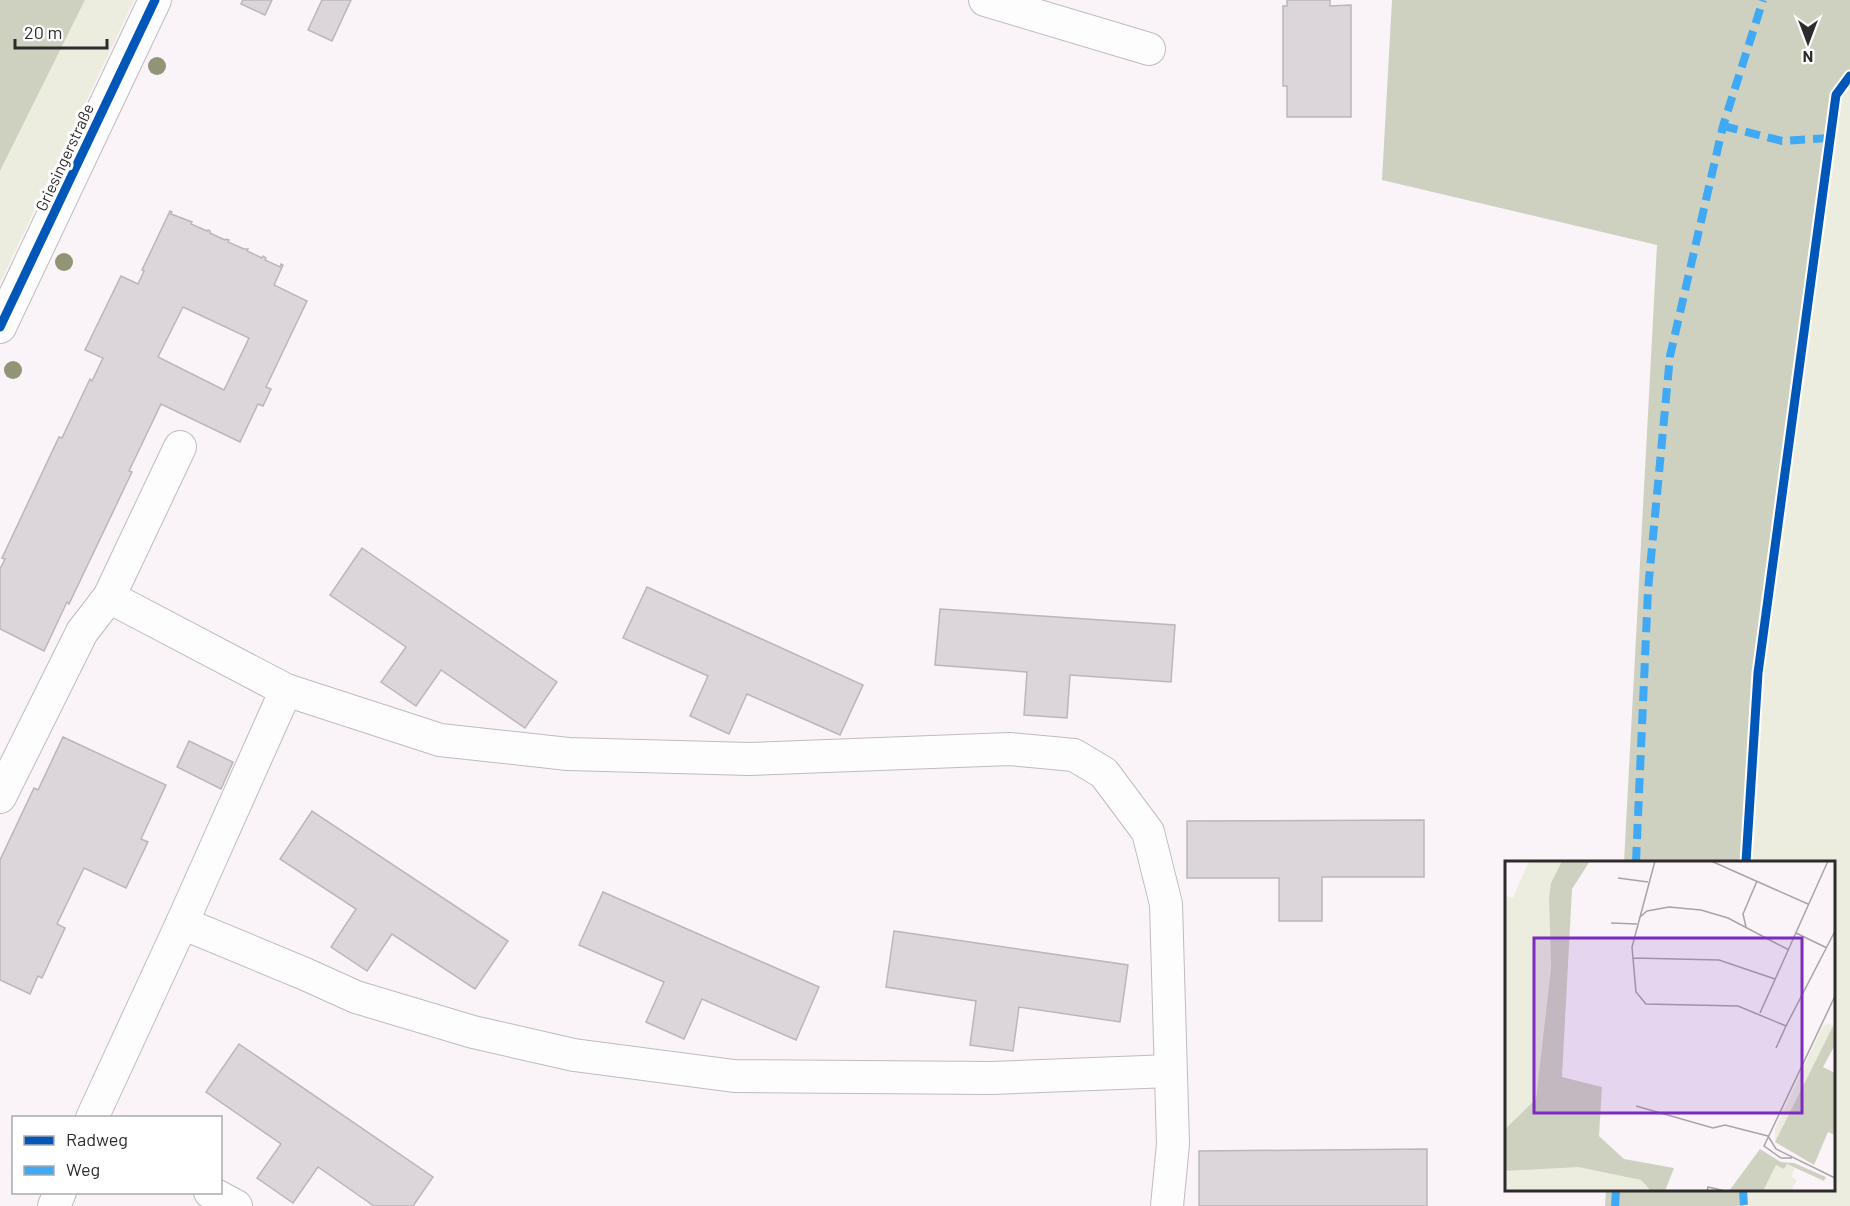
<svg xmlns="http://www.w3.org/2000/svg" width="1850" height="1206" font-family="Barlow,sans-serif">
	<rect width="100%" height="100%" fill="#faf3f7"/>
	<g fill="#ececdf">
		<polygon points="85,0 134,0 0,283 0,171"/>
		<polygon points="1850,76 1850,1206 1744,1206 1743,1190 1834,1190 1834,862 1746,862 1758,673 1836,95"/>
	</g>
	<g fill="#cfd1c0">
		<polygon points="0,0 85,0 0,171"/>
		<polygon points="1392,0 1850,0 1850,76 1836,95 1758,673 1746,862 1624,862 1657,245 1382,180"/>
		<polygon points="1606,1190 1743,1190 1744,1206 1605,1206"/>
	</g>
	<g fill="#dcd6da" stroke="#bbb6b9" stroke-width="1.5" fill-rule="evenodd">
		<polygon points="243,0 272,0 265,15 241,4"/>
		<polygon points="322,0 351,0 332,41 308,30"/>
		<polygon points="1287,0 1330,0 1330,6 1351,5 1351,117 1287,117 1287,86 1283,86 1283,6 1287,6"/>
		<path d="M170 211 172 212 171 214 192 222 191 224 207 231 208 230 210 231V233L225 240 226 239 229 240 228 242 244 249H248L247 251 262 258 263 256 266 258 265 260 280 267 281 264 283 265 274 285 307 301 266 387 271 389 263 406 258 404 240 442 161 404 129 471 132 472 69 604 67 602 44 651 0 629V569L5 559 2 558 59 437 62 438 90 379 92 381 103 358 85 350 121 276 138 284 144 271 142 270ZM183 307 249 338 224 390 158 357Z"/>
		<polygon points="362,548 557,682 525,728 441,670 416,706 381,682 406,647 330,595"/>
		<polygon points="647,587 863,685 840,735 747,694 729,734 690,716 708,676 623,638"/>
		<polygon points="940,609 1175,625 1171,682 1070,675 1067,718 1024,715 1027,672 935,665"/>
		<polygon points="63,737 166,785 141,839 148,842 126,888 84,868 57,924 65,928 42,978 38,976 30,994 0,980 0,860 34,788 38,790"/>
		<polygon points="189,741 233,762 221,789 177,767"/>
		<polygon points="312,811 508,941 475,989 392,934 367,971 331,947 356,909 280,859"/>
		<polygon points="1424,820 1424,877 1322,877 1322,921 1279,921 1279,878 1187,878 1187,821"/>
		<polygon points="603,892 819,987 796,1040 702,999 684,1039 646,1022 664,982 579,945"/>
		<polygon points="894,931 1128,965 1120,1022 1019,1007 1013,1051 970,1045 976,1001 886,987"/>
		<polygon points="239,1044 433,1177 413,1206 374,1206 318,1167 293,1203 257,1178 281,1144 206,1092"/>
		<polygon points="1427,1149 1427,1206 1199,1206 1199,1151"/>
	</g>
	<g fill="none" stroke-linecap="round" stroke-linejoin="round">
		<defs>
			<g id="minor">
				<polyline points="985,0 1149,49"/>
				<polyline points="0,327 155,0"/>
				<polyline points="109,597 180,447"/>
				<polyline points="0,797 82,632 109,597 286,690 440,740 568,754 749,759 1010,749 1074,755 1104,773 1148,832 1166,904 1173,1144 1167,1206"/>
				<polyline points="182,923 305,974 356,997 473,1032 574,1055 734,1076 991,1078 1170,1071"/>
				<polyline points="92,1118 182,923 286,690"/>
				<polyline points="210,1192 236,1206"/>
				<polyline points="54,1206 60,1192"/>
			</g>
		</defs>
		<use href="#minor" stroke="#c0bbbe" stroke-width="34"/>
		<use href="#minor" stroke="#fefdfe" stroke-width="32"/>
		<g stroke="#3fa9f5" stroke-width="8" stroke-dasharray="15 8" stroke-linecap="butt">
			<polyline points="1723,126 1782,141 1830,138"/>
			<polyline points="1636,862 1648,590 1670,356 1723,126 1763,0"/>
			<polyline points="1743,1190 1744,1206"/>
			<polyline points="1615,1206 1616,1190"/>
		</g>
		<defs>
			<g id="cycleway">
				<polyline points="0,327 155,0"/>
				<polyline points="1746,862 1758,673 1836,95 1850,76"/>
			</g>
		</defs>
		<use href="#cycleway" stroke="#fff" stroke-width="13"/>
		<use href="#cycleway" stroke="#0057b8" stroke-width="9"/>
	</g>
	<g fill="#929476">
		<circle cx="157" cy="66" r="9"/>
		<circle cx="64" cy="262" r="9"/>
		<circle cx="13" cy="370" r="9"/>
	</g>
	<g text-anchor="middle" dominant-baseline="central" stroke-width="6" stroke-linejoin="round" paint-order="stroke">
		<g font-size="16" fill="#2f2b2d" stroke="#fff">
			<text transform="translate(64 157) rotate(-65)">Griesingerstraße</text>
		</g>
	</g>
	<g transform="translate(1505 861)">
		<rect width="330" height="330" fill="#faf3f7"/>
		<path d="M24 0H57L46 22 44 37 46 99 31 238 0 268V35L8 37ZM324 163 328 165 270 281V268L318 165ZM281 303 290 307 286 316 292 319 286 330H258L270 304ZM43 305 73 306 136 319 146 330H0V310Z" fill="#ececdf"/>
		<path d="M57 0H85L67 28 57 216 97 226 94 275 119 298 169 307 160 330H146L136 319 73 306 0 310V268L31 238 46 105 44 37 46 22ZM328 165 330 184 318 206 330 212V274L323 271 309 304 270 281ZM255 288 276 301 289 302 321 316 319 320 282 303 279 308 271 304 258 330H224Z" fill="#cfd1c0"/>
		<path fill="none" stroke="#a9a3a6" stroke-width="1.5" d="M150 0 127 86 131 131 141 143 233 145 281 165 330 70M206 0 303 43M113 17 143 21M134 57 142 50 164 46 196 49 223 57 284 89M106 62 132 63M241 66 238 53 252 20M291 72 322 87M128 97 214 99 270 118M255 152 323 0M271 187 281 165M131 245 208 267 220 264 263 275M263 275 271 288 330 317M287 297H276L259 285 330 135M202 330 203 326 220 330"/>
		<path fill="#7b2cbf" fill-opacity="0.15" stroke="#7b2cbf" stroke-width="3" d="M29 77H297V252H29Z"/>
		<rect width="330" height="330" fill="none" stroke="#2f2b2d" stroke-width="3"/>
	</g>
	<rect x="12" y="1116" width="210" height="78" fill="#ffffff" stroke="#acaaab" stroke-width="1.5"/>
	<rect x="24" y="1136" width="30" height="9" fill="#0057b8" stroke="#acaaab" stroke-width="1.5"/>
	<text x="66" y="1146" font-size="18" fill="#2f2b2d">Radweg</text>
	<rect x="24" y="1166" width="30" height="9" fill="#3fa9f5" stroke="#acaaab" stroke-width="1.5"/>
	<text x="66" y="1176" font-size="18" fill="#2f2b2d">Weg</text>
	<g transform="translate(1808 42) rotate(180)" stroke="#ffffff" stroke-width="4.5" paint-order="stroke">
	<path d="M0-4.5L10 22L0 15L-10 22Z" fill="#2f2b2d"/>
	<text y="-9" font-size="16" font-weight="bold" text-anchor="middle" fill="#2f2b2d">N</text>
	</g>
	<path d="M15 39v9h92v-9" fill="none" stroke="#2f2b2d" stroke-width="3"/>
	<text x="24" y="39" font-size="18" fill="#2f2b2d" stroke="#ffffff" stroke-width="4.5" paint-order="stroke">20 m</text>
</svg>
